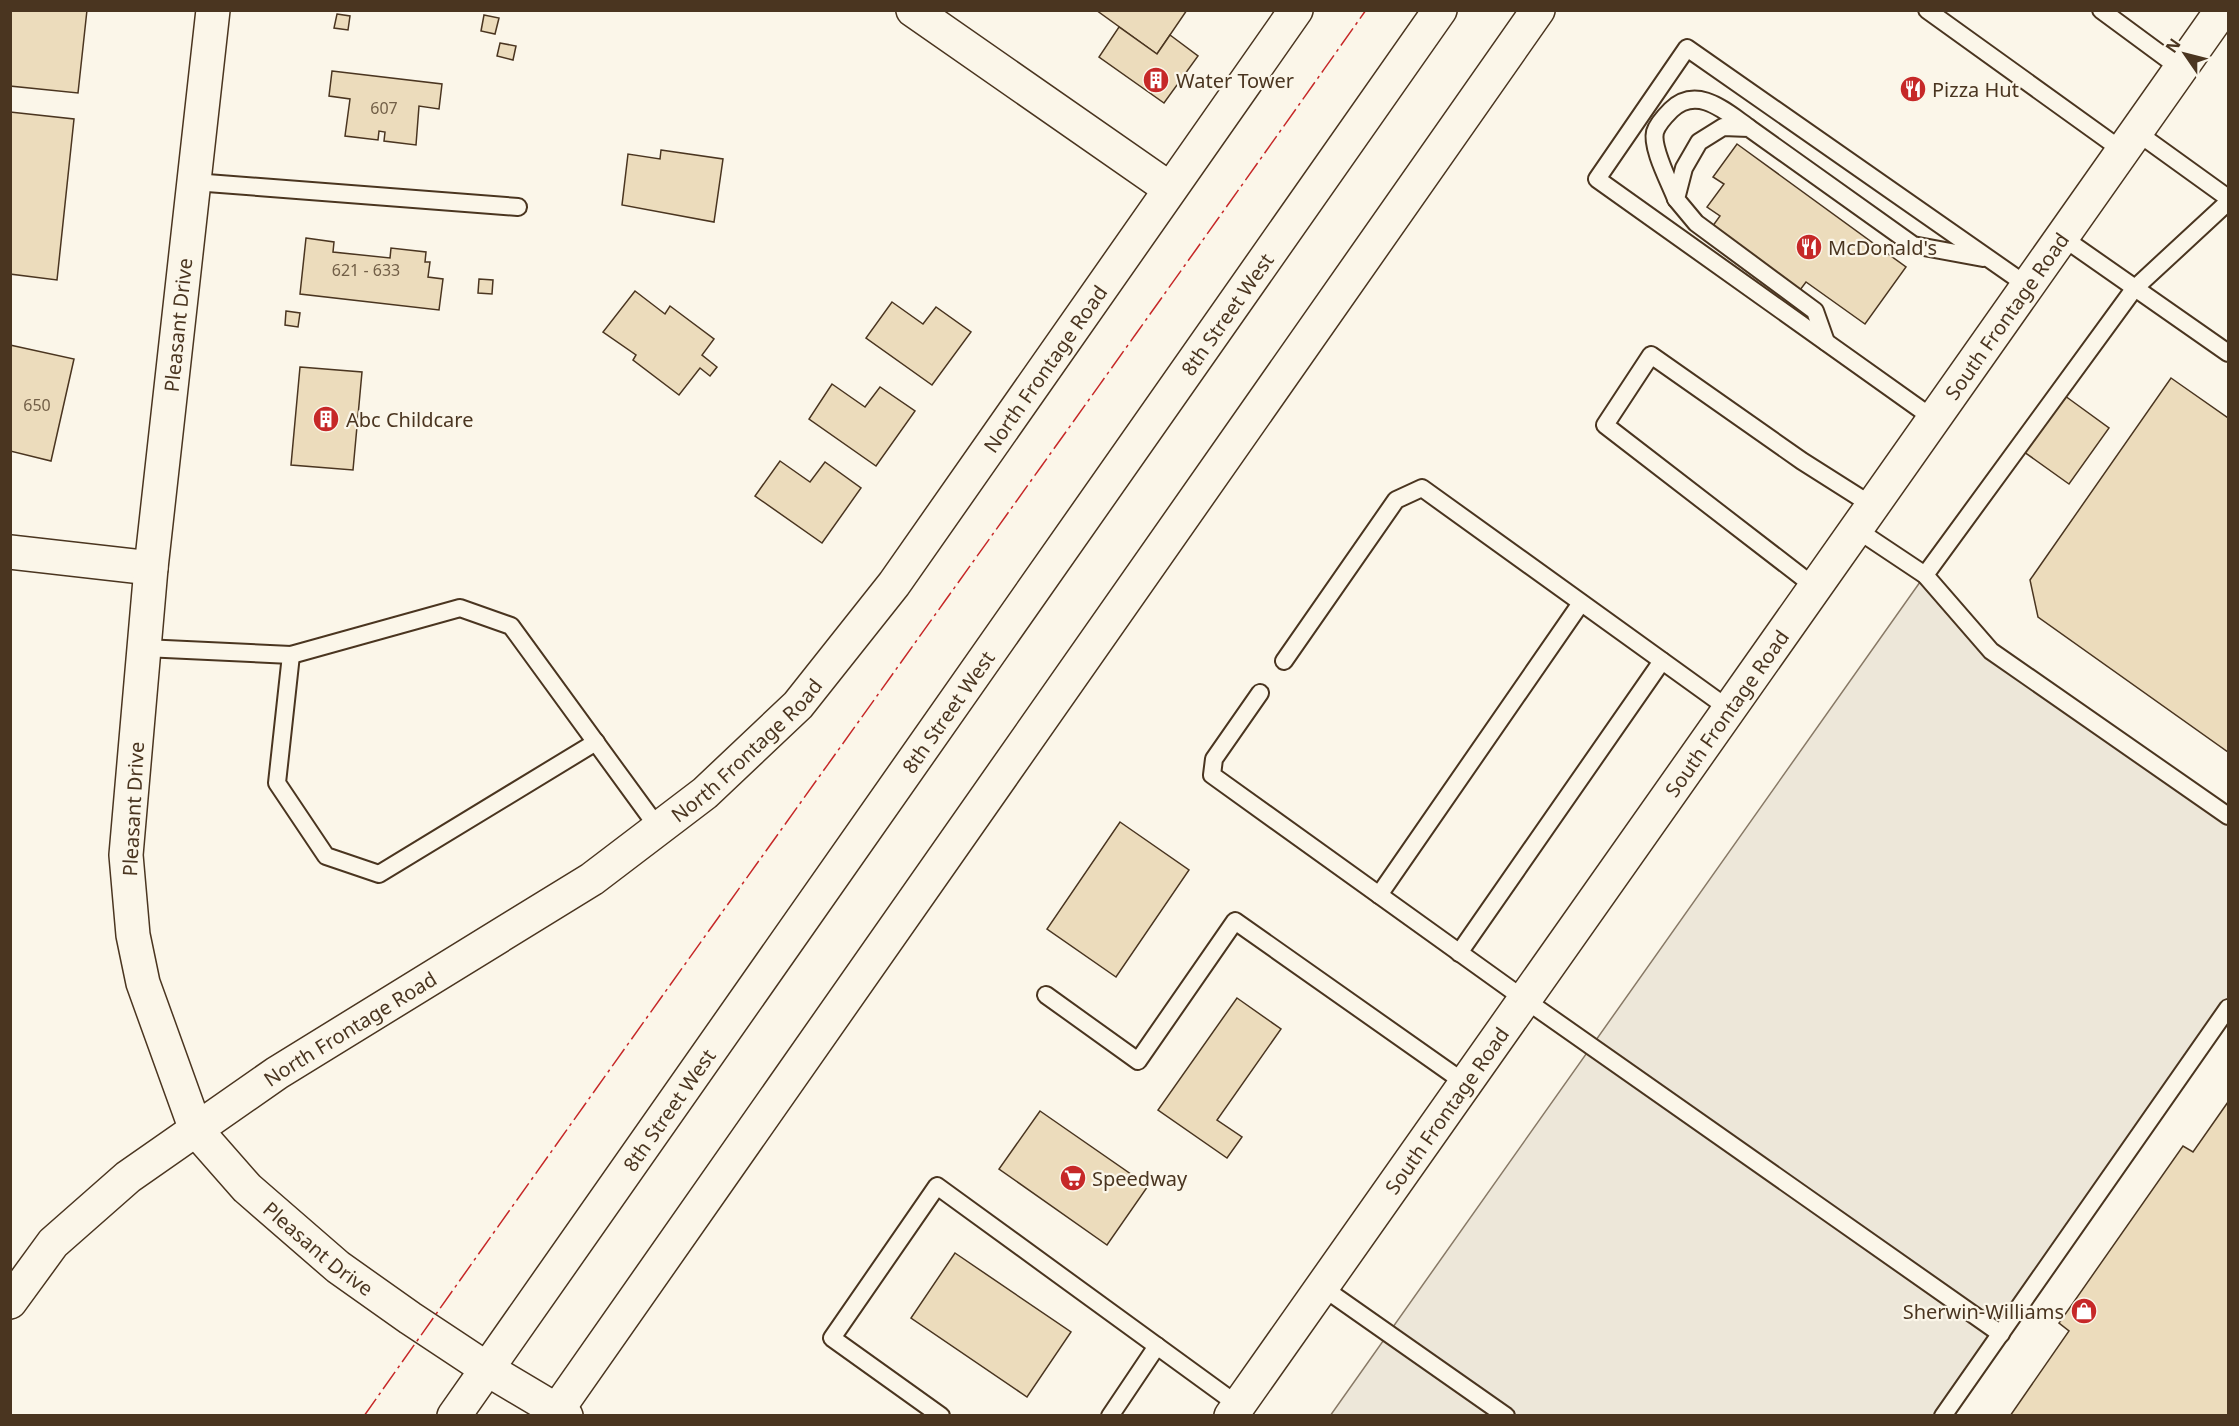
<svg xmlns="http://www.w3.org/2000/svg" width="2239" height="1426" font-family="'Noto Sans',sans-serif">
	<rect width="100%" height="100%" fill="#fbf6e9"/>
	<polygon fill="#ede7d9" stroke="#887966" stroke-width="1.5" points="1925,575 1991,651 2228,816 2228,1008 1943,1415 1330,1416"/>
	<g fill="#ecdcbc" stroke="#4a3520" stroke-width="1.5">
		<polygon points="10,10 87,10 78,93 10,86"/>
		<polygon points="1096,10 1187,10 1157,54"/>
		<polygon points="337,14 350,16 348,30 334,28"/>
		<polygon points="484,15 499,18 495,34 481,31"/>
		<polygon points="1119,27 1157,54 1170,35 1198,56 1164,103 1099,57"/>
		<polygon points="500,43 516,46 513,60 497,56"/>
		<polygon points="332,71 442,84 439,109 419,106 416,145 384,141 385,132 379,131 378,140 345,136 350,99 329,96"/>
		<polygon points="10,112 74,119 57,280 10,274"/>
		<polygon points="1737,144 1906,267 1865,324 1806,282 1800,290 1712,227 1720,216 1707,207 1724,184 1713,177"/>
		<polygon points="661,150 723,159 714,222 622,205 628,154 660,159"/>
		<polygon points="306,238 334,242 333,252 390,258 391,248 426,252 425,262 430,262 428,277 443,279 439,310 300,294"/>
		<polygon points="479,279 493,280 492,294 478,293"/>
		<polygon points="635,291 665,314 670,306 714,339 702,355 717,367 710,376 700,368 679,395 633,360 636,355 603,332"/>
		<polygon points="892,302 923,324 936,307 971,332 932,385 866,338"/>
		<polygon points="286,311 300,313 298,327 285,325"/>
		<polygon points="10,345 74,359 51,461 10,451"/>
		<polygon points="300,367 362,372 353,470 291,465"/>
		<polygon points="2171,378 2228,418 2228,752 2038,617 2030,580"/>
		<polygon points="832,384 865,407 880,387 915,411 876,466 809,419"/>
		<polygon points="2061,393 2109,428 2069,484 2020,449"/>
		<polygon points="780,461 810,482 825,462 861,488 822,543 755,496"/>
		<polygon points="1120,822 1189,870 1116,977 1047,929"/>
		<polygon points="1237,998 1281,1029 1217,1120 1242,1137 1227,1158 1158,1110"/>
		<polygon points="2228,1102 2228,1416 2010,1416 2069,1331 2059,1323 2183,1146 2193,1152"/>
		<polygon points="1040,1111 1148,1186 1107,1245 999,1169"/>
		<polygon points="955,1253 1071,1332 1027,1397 911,1318"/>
	</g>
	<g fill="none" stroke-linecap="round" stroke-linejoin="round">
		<defs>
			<g id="service">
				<polyline points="1927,10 2123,151"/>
				<polyline points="2101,10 2181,69"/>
				<polyline points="2135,131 2228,198"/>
				<polyline points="194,182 518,207"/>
				<path d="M1676 199C1670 183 1651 148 1655 132 1657 125 1666 115 1671 110 1697 85 1725 111 1748 127"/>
				<polyline points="2062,237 2228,353"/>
				<polyline points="1826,342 1815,311 1696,223 1676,199 1684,168 1699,142 1723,127 1749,128 1913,245 1983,258"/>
				<polyline points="1934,419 1597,179 1687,48 2028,286"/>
				<polyline points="1856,529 1925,575 1991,651 2228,816"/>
				<polyline points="1925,575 2134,289 2228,202"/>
				<polyline points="1815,587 1605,425 1651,355 1802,461 1873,506"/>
				<polyline points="144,648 291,655 460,608 511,626 659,829"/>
				<polyline points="291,655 277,783 326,856 379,874 596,742"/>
				<polyline points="1284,661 1396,500 1422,488 1729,709"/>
				<polyline points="1260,693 1214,759 1212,775 1524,999 2001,1334"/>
				<polyline points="1379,895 1581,603"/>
				<polyline points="1459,953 1662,661"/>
				<polyline points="1046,995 1138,1061 1235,921 1465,1083"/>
				<polyline points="1322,1287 1506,1416"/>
				<polyline points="941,1416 832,1338 937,1186 1238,1405"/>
				<polyline points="1110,1416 1157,1346"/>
				<polyline points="1943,1416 2228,1008"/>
			</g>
			<g id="minor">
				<polyline points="913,10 1170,189"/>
				<polyline points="10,552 151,568"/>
				<path id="s1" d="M10 1302 53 1243 128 1177 277 1073 592 879 705 793 798 705 894 584 1296 10"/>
				<path id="s2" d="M1231 1416 2222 10"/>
			</g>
			<g id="tertiary">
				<path id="s3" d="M213 10 151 568 126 855 133 935 143 983 196 1130 247 1188 338 1267 410 1318 487 1369 566 1416"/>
			</g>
			<g id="trunk">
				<path id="s4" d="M454 1416 1440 10"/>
				<polyline points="553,1416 1538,10"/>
			</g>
		</defs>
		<use href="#service" stroke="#4a3520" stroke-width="20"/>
		<use href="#minor" stroke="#4a3520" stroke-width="36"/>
		<use href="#tertiary" stroke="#4a3520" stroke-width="36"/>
		<use href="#trunk" stroke="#4a3520" stroke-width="36"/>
		<use href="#service" stroke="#fbf6e9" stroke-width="16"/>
		<use href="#minor" stroke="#fbf6e9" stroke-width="33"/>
		<use href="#tertiary" stroke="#fbf6e9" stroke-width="33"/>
		<use href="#trunk" stroke="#fbf6e9" stroke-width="33"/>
		<path stroke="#c62828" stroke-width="1.5" stroke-dasharray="21 4.5 3 4.5" stroke-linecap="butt" d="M364 1416C696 945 1034 480 1366 10"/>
	</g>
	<defs>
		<symbol id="building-disc" viewBox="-11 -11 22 22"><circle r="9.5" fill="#c62828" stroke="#fbf6e9"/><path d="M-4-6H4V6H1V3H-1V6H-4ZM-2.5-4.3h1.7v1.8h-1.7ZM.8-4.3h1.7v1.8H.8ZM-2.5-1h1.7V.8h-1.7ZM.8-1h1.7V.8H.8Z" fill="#fff"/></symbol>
		<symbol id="restaurant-disc" viewBox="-11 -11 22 22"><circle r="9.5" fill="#c62828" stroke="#fbf6e9"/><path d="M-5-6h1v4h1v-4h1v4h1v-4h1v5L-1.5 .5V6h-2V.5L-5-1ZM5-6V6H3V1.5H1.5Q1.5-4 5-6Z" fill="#fff"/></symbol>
		<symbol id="supermarket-disc" viewBox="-11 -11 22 22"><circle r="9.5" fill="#c62828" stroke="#fbf6e9"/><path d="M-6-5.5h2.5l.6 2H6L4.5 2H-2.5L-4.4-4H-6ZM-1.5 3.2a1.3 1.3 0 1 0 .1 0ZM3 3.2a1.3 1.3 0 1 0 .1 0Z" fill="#fff"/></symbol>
		<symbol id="shop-disc" viewBox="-11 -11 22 22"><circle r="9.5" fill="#c62828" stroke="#fbf6e9"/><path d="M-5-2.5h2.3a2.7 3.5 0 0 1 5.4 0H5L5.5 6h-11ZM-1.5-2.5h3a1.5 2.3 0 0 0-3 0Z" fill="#fff"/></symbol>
	</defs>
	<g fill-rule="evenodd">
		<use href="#building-disc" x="1141" y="65" width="30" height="30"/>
		<use href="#restaurant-disc" x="1898" y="74" width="30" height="30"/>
		<use href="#restaurant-disc" x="1794" y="232" width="30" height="30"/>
		<use href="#building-disc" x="311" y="404" width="30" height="30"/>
		<use href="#supermarket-disc" x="1058" y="1163" width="30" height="30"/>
		<use href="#shop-disc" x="2069" y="1296" width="30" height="30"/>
	</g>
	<g text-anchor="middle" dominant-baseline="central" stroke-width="4.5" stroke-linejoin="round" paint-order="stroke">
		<g font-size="16" fill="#725f47">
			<text x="384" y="108">607</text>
			<text x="366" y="270">621 - 633</text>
			<text x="37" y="405">650</text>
		</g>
		<g font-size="20" fill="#4a3520" stroke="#fbf6e9" text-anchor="start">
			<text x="1176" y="80">Water Tower</text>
			<text x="1932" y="89">Pizza Hut</text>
			<text x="1828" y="247">McDonald's</text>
			<text x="346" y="419">Abc Childcare</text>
			<text x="1092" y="1178">Speedway</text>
			<text x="2064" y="1311" text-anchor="end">Sherwin-Williams</text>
		</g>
		<g font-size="20" fill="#4a3520" stroke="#fbf6e9">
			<text stroke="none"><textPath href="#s4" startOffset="1346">8th Street West</textPath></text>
			<text stroke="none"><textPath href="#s2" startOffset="1346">South Frontage Road</textPath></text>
			<text transform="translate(178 325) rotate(-84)">Pleasant Drive</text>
			<text stroke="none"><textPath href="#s1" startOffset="1412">North Frontage Road</textPath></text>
			<text stroke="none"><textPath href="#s4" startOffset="860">8th Street West</textPath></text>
			<text stroke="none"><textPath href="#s2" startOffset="860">South Frontage Road</textPath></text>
			<text stroke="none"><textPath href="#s1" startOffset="926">North Frontage Road</textPath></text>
			<text transform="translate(133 809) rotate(-87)">Pleasant Drive</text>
			<text stroke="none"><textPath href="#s1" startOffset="440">North Frontage Road</textPath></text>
			<text stroke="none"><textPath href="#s2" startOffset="374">South Frontage Road</textPath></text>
			<text stroke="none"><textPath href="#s4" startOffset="374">8th Street West</textPath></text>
			<text stroke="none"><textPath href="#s3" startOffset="1306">Pleasant Drive</textPath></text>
		</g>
	</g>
	<rect width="2239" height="1426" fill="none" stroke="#4a3520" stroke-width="24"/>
	<g transform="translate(2185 54) rotate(305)" stroke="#fbf6e9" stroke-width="4.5" paint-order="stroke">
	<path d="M0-4.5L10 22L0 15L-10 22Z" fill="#4a3520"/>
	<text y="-9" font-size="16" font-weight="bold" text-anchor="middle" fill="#4a3520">N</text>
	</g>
</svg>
